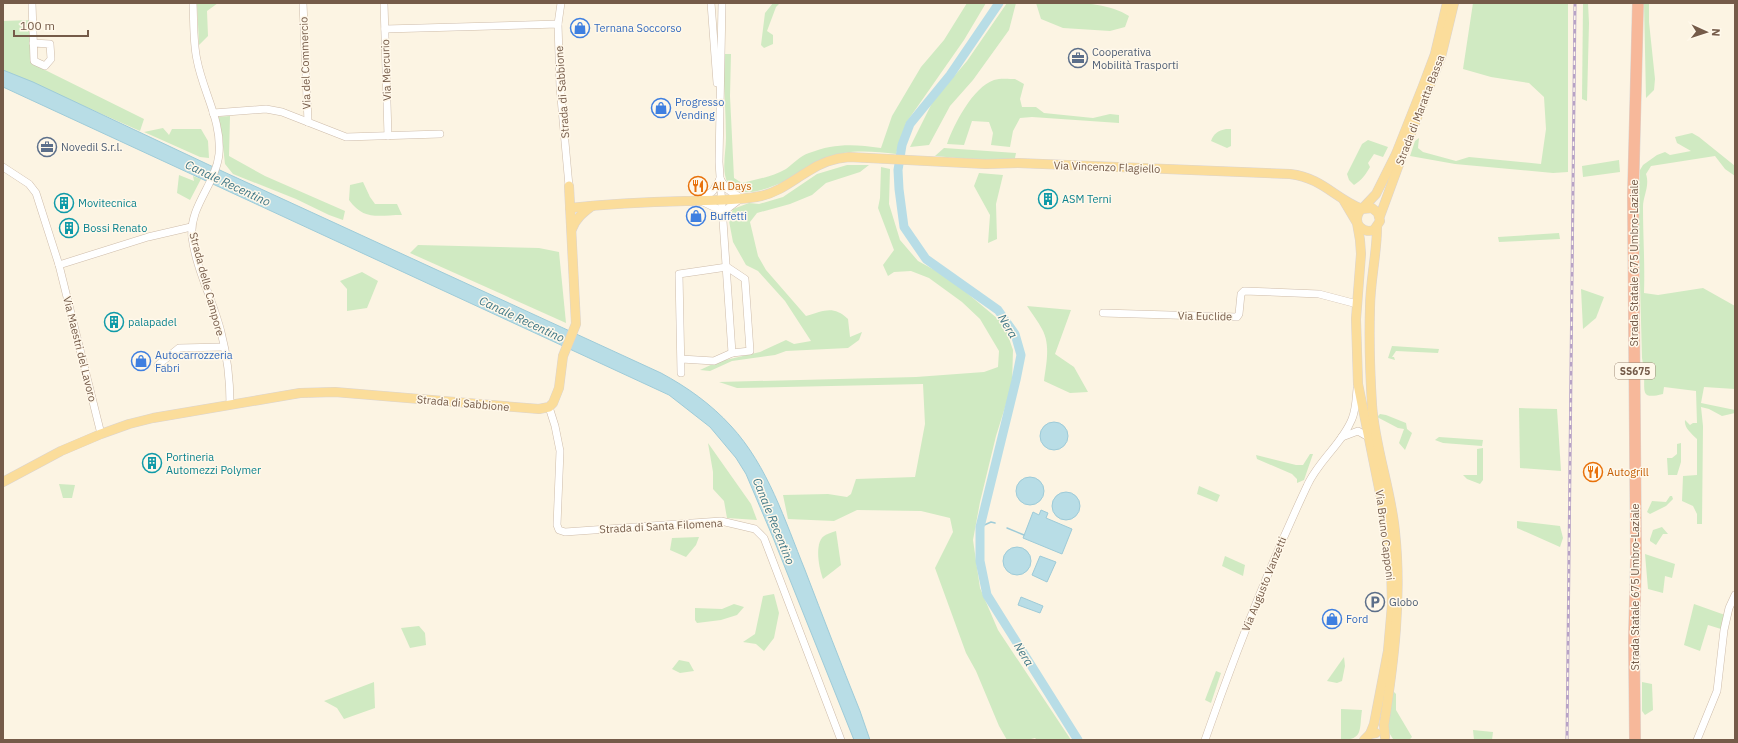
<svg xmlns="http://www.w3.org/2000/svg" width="1738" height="743" font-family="'IBM Plex Sans',sans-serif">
	<rect width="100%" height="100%" fill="#fcf4e3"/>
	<g fill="#d0eac2">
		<polygon points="197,3 218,3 207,11 208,36 199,45"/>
		<polygon points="773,3 780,3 776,7 767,31 773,35 773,44 764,48 761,45 765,13"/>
		<path d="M967 3H986L964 40 906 123 896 154C879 152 860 150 844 153 821 157 748 214 728 183 721 172 726 152 726 138 726 110 723 82 724 54H731L730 96 734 178 742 183C757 179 772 177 786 169 793 164 800 156 809 153 834 143 855 144 881 148L892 116 921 67 944 40Z"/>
		<polygon points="1007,3 1016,3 1009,30 973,80 950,106 929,145 910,147 933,101 967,61"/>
		<path d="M1036 3C1066 3 1104 0 1129 16L1125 27 1110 31 1063 28 1041 19Z"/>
		<polygon points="1473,3 1568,3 1568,172 1553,173 1455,164 1410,156 1415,141 1419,138 1418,148 1423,152 1456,161 1469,157 1541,164 1546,129 1544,97 1529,83 1491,77 1463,69"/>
		<polygon points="1583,3 1588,3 1589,23 1587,101 1582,99"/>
		<polygon points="1644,3 1649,3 1649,22 1655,79 1654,90 1646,98"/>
		<polygon points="30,20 31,63 144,119 140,131 3,70 3,21"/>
		<path d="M1015 79 1024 84 1020 99 1022 107H1036L1044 113 1093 118 1110 114 1119 115V123L1032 117 1020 118 1013 131 1010 147 991 145 993 133 989 122 972 121 964 145 947 144C954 124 973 87 994 80 1000 78 1009 79 1015 79Z"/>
		<polygon points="230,116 229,156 265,176 345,211 343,220 329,215 296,199 233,174 225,164 222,137 216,117"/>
		<polygon points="163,128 169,135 172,129 201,129 208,141 209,158 200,157 144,132"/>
		<path d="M1226 129H1231V146L1227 148 1211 141C1214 133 1218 131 1226 129Z"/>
		<path d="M1692 133 1699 137 1735 166V176L1725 169 1715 156 1651 166 1646 174C1650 186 1643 196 1643 207 1643 236 1645 264 1644 293L1658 295 1703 288 1735 306V389L1704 387 1701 403 1735 410V413L1722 416 1709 409 1701 407 1703 426 1702 524H1697V514L1693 506 1682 501 1683 476 1697 475V439C1691 433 1684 428 1685 420L1690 425 1693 423H1697L1696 391 1664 387 1663 394C1640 400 1645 391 1644 375 1644 370 1643 364 1642 358L1638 207 1640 170 1643 165 1657 155 1665 152 1670 155 1691 151 1677 143 1675 137Z"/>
		<path d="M1368 140 1388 147 1383 157 1374 154 1368 163 1370 167C1366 174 1362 180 1354 185L1349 180 1347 174 1362 144Z"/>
		<polygon points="944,148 1016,153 1014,163 935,156"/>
		<polygon points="1619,160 1620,172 1583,177 1582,166"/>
		<path d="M847 165H869L860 172 826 183 812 195 790 204 757 213 750 222 758 256 766 270 806 316C824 311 833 305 848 319L850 337 862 332 859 340 848 348 786 351 775 355 732 361 710 371 700 370 717 362 760 352 786 340 794 344 811 341 785 301 758 271 746 265 733 242 729 221 733 209 749 203 759 204 783 197 817 174Z"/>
		<polygon points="881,167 890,169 889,204 900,240 918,261 949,278 1004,324 1013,350 1012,385 996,436 980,502 973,540 980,588 998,630 1071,740 1037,740 1035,738 1027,740 1007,740 999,726 976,671 966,653 935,568 953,532 950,518 921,511 857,510 834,521 788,519 783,495 828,494 847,497 851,494 856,479 915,477 925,424 923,384 737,388 719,382 916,377 984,372 998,367 999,351 980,319 962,302 929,278 911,271 894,272 888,276 883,265 894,250 878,208 880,198"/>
		<polygon points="979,173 1003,175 996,204 997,239 988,243 990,215 974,186"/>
		<polygon points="179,175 194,181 193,176 201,179 190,200 177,193"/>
		<path d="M363 182 370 197 375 204H397L402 215C378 215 364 221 349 200L350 185Z"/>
		<polygon points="1559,233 1560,239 1499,242 1498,237"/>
		<polygon points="418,245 539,248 559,252 566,323 410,253"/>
		<polygon points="362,272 378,281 367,308 347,311 347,289 340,281"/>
		<polygon points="1581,289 1604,297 1596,318 1583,329"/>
		<path d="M1027 306 1071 310 1055 354 1074 367 1088 392 1070 393 1044 381C1046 365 1051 345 1042 329 1038 321 1032 314 1027 306Z"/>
		<polygon points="1392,346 1439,349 1438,353 1396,351 1392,357 1394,357 1395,360 1388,358"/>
		<polygon points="1519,408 1557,409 1561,471 1520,468"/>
		<polygon points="1380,414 1386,415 1406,423 1407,429 1412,433 1405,450 1399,443 1404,429 1398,428 1377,417"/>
		<polygon points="1439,437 1483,440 1482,446 1443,443 1435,440"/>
		<polygon points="708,443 751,504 757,520 727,518 724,501 713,489 713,472"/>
		<polygon points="1681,443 1681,462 1677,475 1668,475 1667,458 1672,458 1677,454 1677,444"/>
		<polygon points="1483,448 1483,480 1480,484 1467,479 1463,475 1477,475 1477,449"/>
		<polygon points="1310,454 1313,454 1304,480 1297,483 1297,479 1292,474 1257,459 1256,455 1296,465 1303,465"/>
		<polygon points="59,484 75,485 72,498 63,498"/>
		<polygon points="1199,486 1220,495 1217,502 1197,494"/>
		<polygon points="1670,496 1672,496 1673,499 1666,506 1650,514 1647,512 1652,501 1666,502"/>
		<polygon points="1517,521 1560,526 1563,538 1560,547 1517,528"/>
		<polygon points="1662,527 1668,534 1663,534 1656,545 1650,541 1650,539 1653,530"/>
		<path d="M836 531 841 565 823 579C819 569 814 543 824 536 827 534 832 532 836 531Z"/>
		<polygon points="699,537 696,545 686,557 670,550 672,538"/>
		<polygon points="1645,554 1675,564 1672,578 1665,576 1663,593 1648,589"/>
		<polygon points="1225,556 1245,565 1243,576 1222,566"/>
		<polygon points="774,594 779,613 774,638 764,651 756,644 743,642 755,634 763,596"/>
		<polygon points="734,604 744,607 737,615 721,620 697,623 695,620 695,608 722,609"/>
		<polygon points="1694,604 1725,615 1721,629 1708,625 1700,651 1684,645"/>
		<polygon points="419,626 425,633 426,645 410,648 401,628"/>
		<polygon points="1344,657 1345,666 1342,681 1337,683 1327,681"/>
		<polygon points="679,660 689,662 694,671 680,673 672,669"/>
		<polygon points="1216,671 1221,673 1211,703 1205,700"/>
		<polygon points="374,682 375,708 344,719 337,708 324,701"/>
		<polygon points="1642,682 1652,684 1653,710 1645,715 1642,711"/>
		<polygon points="1392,690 1396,694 1396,710 1412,737 1409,740 1393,739 1388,731"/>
		<path d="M1341 709 1362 710C1359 729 1364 740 1341 740Z"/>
		<polygon points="1473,730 1493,732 1492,740 1474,740"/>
	</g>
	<g fill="#b8dde6" stroke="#9ecbd8">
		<path d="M3 70 33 82 224 172 661 373C687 387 711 404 731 426 768 466 785 521 805 570 823 617 841 664 860 711L870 740H854L774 540 746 474 736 458 710 427 669 395 3 87Z"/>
		<circle cx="1054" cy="436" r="14"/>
		<circle cx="1030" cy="491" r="14"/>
		<circle cx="1066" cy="506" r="14"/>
		<polygon points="1041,510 1048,513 1046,518 1072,529 1062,554 1023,538 1033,512 1039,515"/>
		<circle cx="1017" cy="561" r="14"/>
		<polygon points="1040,556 1056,562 1047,582 1032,575"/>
		<polygon points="1021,597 1043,606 1040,613 1018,605"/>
	</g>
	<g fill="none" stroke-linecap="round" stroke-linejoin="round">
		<g stroke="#9ecbd8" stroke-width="1.5">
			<polyline points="980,527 991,522 995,523"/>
			<polyline points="1007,528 1024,535"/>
		</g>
		<polyline stroke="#b8dde6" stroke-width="9" points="999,3 950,75 910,124 902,145 898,170 899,189 904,227 926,259 998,310 1015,334 1021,355 1016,380 980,527 980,561 987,595 1078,740"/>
		<defs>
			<g id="minor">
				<polyline points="32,3 34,61 45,66 51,59 50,44 33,43"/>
				<path d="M193 3C194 22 193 42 197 60 203 92 222 121 219 154 216 184 189 206 192 237 196 269 213 300 221 332 227 355 230 381 230 404"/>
				<polyline points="303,3 308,122"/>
				<polyline points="384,3 388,136"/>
				<polyline points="711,3 717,83"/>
				<polyline points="722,3 719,162 732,353"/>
				<polyline points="558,24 561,3"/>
				<polyline points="385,29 558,24 560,87 569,186"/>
				<polyline points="213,113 266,109 282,112 346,137 440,134"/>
				<polyline points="3,167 29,184 36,193 59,265 101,434"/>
				<polyline points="720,179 727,189 741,198"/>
				<polyline points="700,200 713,191 720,179"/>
				<polyline points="703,202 720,210 722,214"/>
				<polyline points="723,215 727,209 740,199"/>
				<polyline points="59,265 148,237 191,227"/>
				<polyline points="1103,313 1237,317 1239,314 1241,294 1244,291 1319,294 1357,304"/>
				<polyline points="681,359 714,361 732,353 750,351 745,279 727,267 679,274 681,373"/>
				<polyline points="158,365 179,348 223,347"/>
				<polyline points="549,407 555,426 560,451 557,525 559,530 565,532 721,521 755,529 764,538 841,740"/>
				<polyline points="1342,437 1358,431 1370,438"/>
				<path d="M1205 740C1235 654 1268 569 1307 486 1318 461 1342 444 1352 419 1356 409 1356 399 1357 389"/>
				<polyline points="1697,740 1717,691 1724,630 1729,608 1735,595"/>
			</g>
			<g id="major">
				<polyline points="1344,201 1357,223 1360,240 1361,254 1356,319 1358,384 1384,513 1391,564 1392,605 1388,651 1374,724 1370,734"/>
				<path d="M570 208C608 204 647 202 686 201 711 200 737 201 761 196 779 192 792 181 807 172 820 163 834 158 849 157L986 164 1018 163 1290 174C1323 178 1334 198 1362 209"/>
				<path d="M1362 209 1372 208 1378 213 1380 221 1374 230C1362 234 1353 223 1359 212L1376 194 1396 154 1423 86 1435 54 1447 3"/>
				<polyline points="1380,216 1402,156 1441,57 1454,3"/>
				<path d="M1377 227C1377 254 1370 281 1370 308 1369 340 1370 373 1372 405 1375 448 1391 489 1395 532 1402 597 1394 661 1384 725L1385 737"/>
				<path d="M572 229C576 218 583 213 592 206"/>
				<polyline points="3,482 61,451 101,434 129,424 153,418 300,393 335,392 539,409 549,407 553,403 559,388 563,356 576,324 569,186"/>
				<polyline points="1364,740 1370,734 1376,733"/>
			</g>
			<polyline id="highway" points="1635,740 1634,639 1636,558 1633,196 1638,3"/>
		</defs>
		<use href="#minor" stroke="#cebcaa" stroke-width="8"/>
		<use href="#major" stroke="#dbd4d0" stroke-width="10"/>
		<use href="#highway" stroke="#dbd4d0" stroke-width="12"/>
		<use href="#minor" stroke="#fff" stroke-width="7"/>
		<use href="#major" stroke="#fbdd9b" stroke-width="9"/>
		<use href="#highway" stroke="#f7b89a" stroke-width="11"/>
		<defs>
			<polyline id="rail" points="1567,740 1575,3"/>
		</defs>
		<use href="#rail" stroke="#b7a2c6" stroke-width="3"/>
		<use href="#rail" stroke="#fff8ea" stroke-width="1.5" stroke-dasharray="4.5" stroke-linecap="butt"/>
	</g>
	<defs>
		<symbol id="shop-ring" viewBox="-11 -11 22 22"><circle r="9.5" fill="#fff8ea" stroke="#3f7fe0" stroke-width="1.5"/><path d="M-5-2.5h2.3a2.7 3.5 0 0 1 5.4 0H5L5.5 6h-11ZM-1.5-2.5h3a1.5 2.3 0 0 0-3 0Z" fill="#3f7fe0"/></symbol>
		<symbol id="office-ring" viewBox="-11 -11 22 22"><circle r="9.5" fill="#fff8ea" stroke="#5c6f8a" stroke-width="1.5"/><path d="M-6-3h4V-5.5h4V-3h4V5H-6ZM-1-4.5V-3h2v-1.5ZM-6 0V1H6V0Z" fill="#5c6f8a"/></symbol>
		<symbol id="restaurant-ring" viewBox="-11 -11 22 22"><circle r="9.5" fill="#fff8ea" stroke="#e8710a" stroke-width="1.5"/><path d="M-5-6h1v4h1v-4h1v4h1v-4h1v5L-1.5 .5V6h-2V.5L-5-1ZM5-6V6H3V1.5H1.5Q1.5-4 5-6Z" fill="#e8710a"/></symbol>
		<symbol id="building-ring" viewBox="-11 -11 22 22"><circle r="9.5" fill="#fff8ea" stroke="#0f9aa8" stroke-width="1.5"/><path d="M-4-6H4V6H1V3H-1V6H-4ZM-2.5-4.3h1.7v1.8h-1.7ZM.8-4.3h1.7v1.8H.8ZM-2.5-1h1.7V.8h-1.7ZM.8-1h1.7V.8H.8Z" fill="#0f9aa8"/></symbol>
		<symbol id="parking-ring" viewBox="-11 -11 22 22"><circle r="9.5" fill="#fff8ea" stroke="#5c6f8a" stroke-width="1.5"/><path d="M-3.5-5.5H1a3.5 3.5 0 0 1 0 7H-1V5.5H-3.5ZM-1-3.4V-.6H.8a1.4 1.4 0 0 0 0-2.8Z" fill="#5c6f8a"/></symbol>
	</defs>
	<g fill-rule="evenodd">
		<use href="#shop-ring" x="569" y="17" width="22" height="22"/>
		<use href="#office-ring" x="1067" y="47" width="22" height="22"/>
		<use href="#shop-ring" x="650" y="97" width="22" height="22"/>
		<use href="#office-ring" x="36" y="136" width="22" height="22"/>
		<use href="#restaurant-ring" x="687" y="175" width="22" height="22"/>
		<use href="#building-ring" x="1037" y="188" width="22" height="22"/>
		<use href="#building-ring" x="53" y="192" width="22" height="22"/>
		<use href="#shop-ring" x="685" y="205" width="22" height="22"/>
		<use href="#building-ring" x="58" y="217" width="22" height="22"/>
		<use href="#building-ring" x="103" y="311" width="22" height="22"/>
		<use href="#shop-ring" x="130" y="350" width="22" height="22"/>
		<use href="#building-ring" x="141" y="452" width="22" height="22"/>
		<use href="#restaurant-ring" x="1582" y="461" width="22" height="22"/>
		<use href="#parking-ring" x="1364" y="591" width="22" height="22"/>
		<use href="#shop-ring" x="1321" y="608" width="22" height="22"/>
	</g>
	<g text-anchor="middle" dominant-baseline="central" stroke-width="3" stroke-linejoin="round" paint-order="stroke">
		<rect fill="#fff8ea" stroke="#9e8a79" stroke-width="1" x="1615" y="363" width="40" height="16" rx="3"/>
		<g font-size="10" font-weight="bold" fill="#755b49">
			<text x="1635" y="371">SS675</text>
		</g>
		<g font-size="11" fill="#366cbe" stroke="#fff8ea" text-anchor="start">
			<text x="594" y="28">Ternana Soccorso</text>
			<text x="675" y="102">Progresso<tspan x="675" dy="13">Vending</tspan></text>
			<text x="710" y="216">Buffetti</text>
			<text x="155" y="355">Autocarrozzeria<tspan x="155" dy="13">Fabri</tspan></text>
			<text x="1346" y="619">Ford</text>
		</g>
		<g font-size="11" fill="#4e5e75" stroke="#fff8ea" text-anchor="start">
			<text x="1092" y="52">Cooperativa<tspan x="1092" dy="13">Mobilità Trasporti</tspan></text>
			<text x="61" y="147">Novedil S.r.l.</text>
			<text x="1389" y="602">Globo</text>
		</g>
		<g font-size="11" fill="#755b49" stroke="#fff8ea">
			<text transform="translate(305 63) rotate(-92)">Via del Commercio</text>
			<text transform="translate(386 70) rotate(-92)">Via Mercurio</text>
			<text transform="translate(562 92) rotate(-94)">Strada di Sabbione</text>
			<text transform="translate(1420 110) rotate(-69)">Strada di Maratta Bassa</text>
			<text transform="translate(1107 167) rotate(2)">Via Vincenzo Flagiello</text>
			<text transform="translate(1634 263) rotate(-90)">Strada Statale 675 Umbro-Laziale</text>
			<text transform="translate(207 284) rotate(75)">Strada delle Campore</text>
			<text transform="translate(1205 316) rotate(1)">Via Euclide</text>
			<text transform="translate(80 349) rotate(76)">Via Maestri del Lavoro</text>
			<text transform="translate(463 403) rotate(5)">Strada di Sabbione</text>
			<text transform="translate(661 526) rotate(-3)">Strada di Santa Filomena</text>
			<text transform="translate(1385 535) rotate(83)">Via Bruno Capponi</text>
			<text transform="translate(1264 584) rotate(-68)">Via Augusto Vanzetti</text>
			<text transform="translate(1635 587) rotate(-90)">Strada Statale 675 Umbro-Laziale</text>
		</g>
		<g font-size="11" fill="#c56008" stroke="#fff8ea" text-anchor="start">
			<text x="712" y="186">All Days</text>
			<text x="1607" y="472">Autogrill</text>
		</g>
		<g font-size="11" fill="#0d838f" stroke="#fff8ea" text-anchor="start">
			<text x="1062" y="199">ASM Terni</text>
			<text x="78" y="203">Movitecnica</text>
			<text x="83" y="228">Bossi Renato</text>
			<text x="128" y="322">palapadel</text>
			<text x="166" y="457">Portineria<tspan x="166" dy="13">Automezzi Polymer</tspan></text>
		</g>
		<g font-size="12" font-style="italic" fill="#427988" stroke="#fff8ea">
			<text transform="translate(228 183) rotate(25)">Canale Recentino</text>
			<text transform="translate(522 319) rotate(25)">Canale Recentino</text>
			<text transform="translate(1008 326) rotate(59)">Nera</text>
			<text transform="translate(774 521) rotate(68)">Canale Recentino</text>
			<text transform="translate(1024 654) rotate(58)">Nera</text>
		</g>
	</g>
	<rect width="1738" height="743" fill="none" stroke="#755b49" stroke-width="8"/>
	<g transform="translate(1706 32) rotate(93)" stroke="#fff8ea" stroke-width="3" paint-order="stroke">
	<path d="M0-3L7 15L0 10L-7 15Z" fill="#755b49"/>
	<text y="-6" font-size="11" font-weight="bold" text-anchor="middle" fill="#755b49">N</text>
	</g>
	<path d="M14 30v6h74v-6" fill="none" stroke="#755b49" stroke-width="2"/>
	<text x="20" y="30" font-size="12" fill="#755b49" stroke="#fff8ea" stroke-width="3" paint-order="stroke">100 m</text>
</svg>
